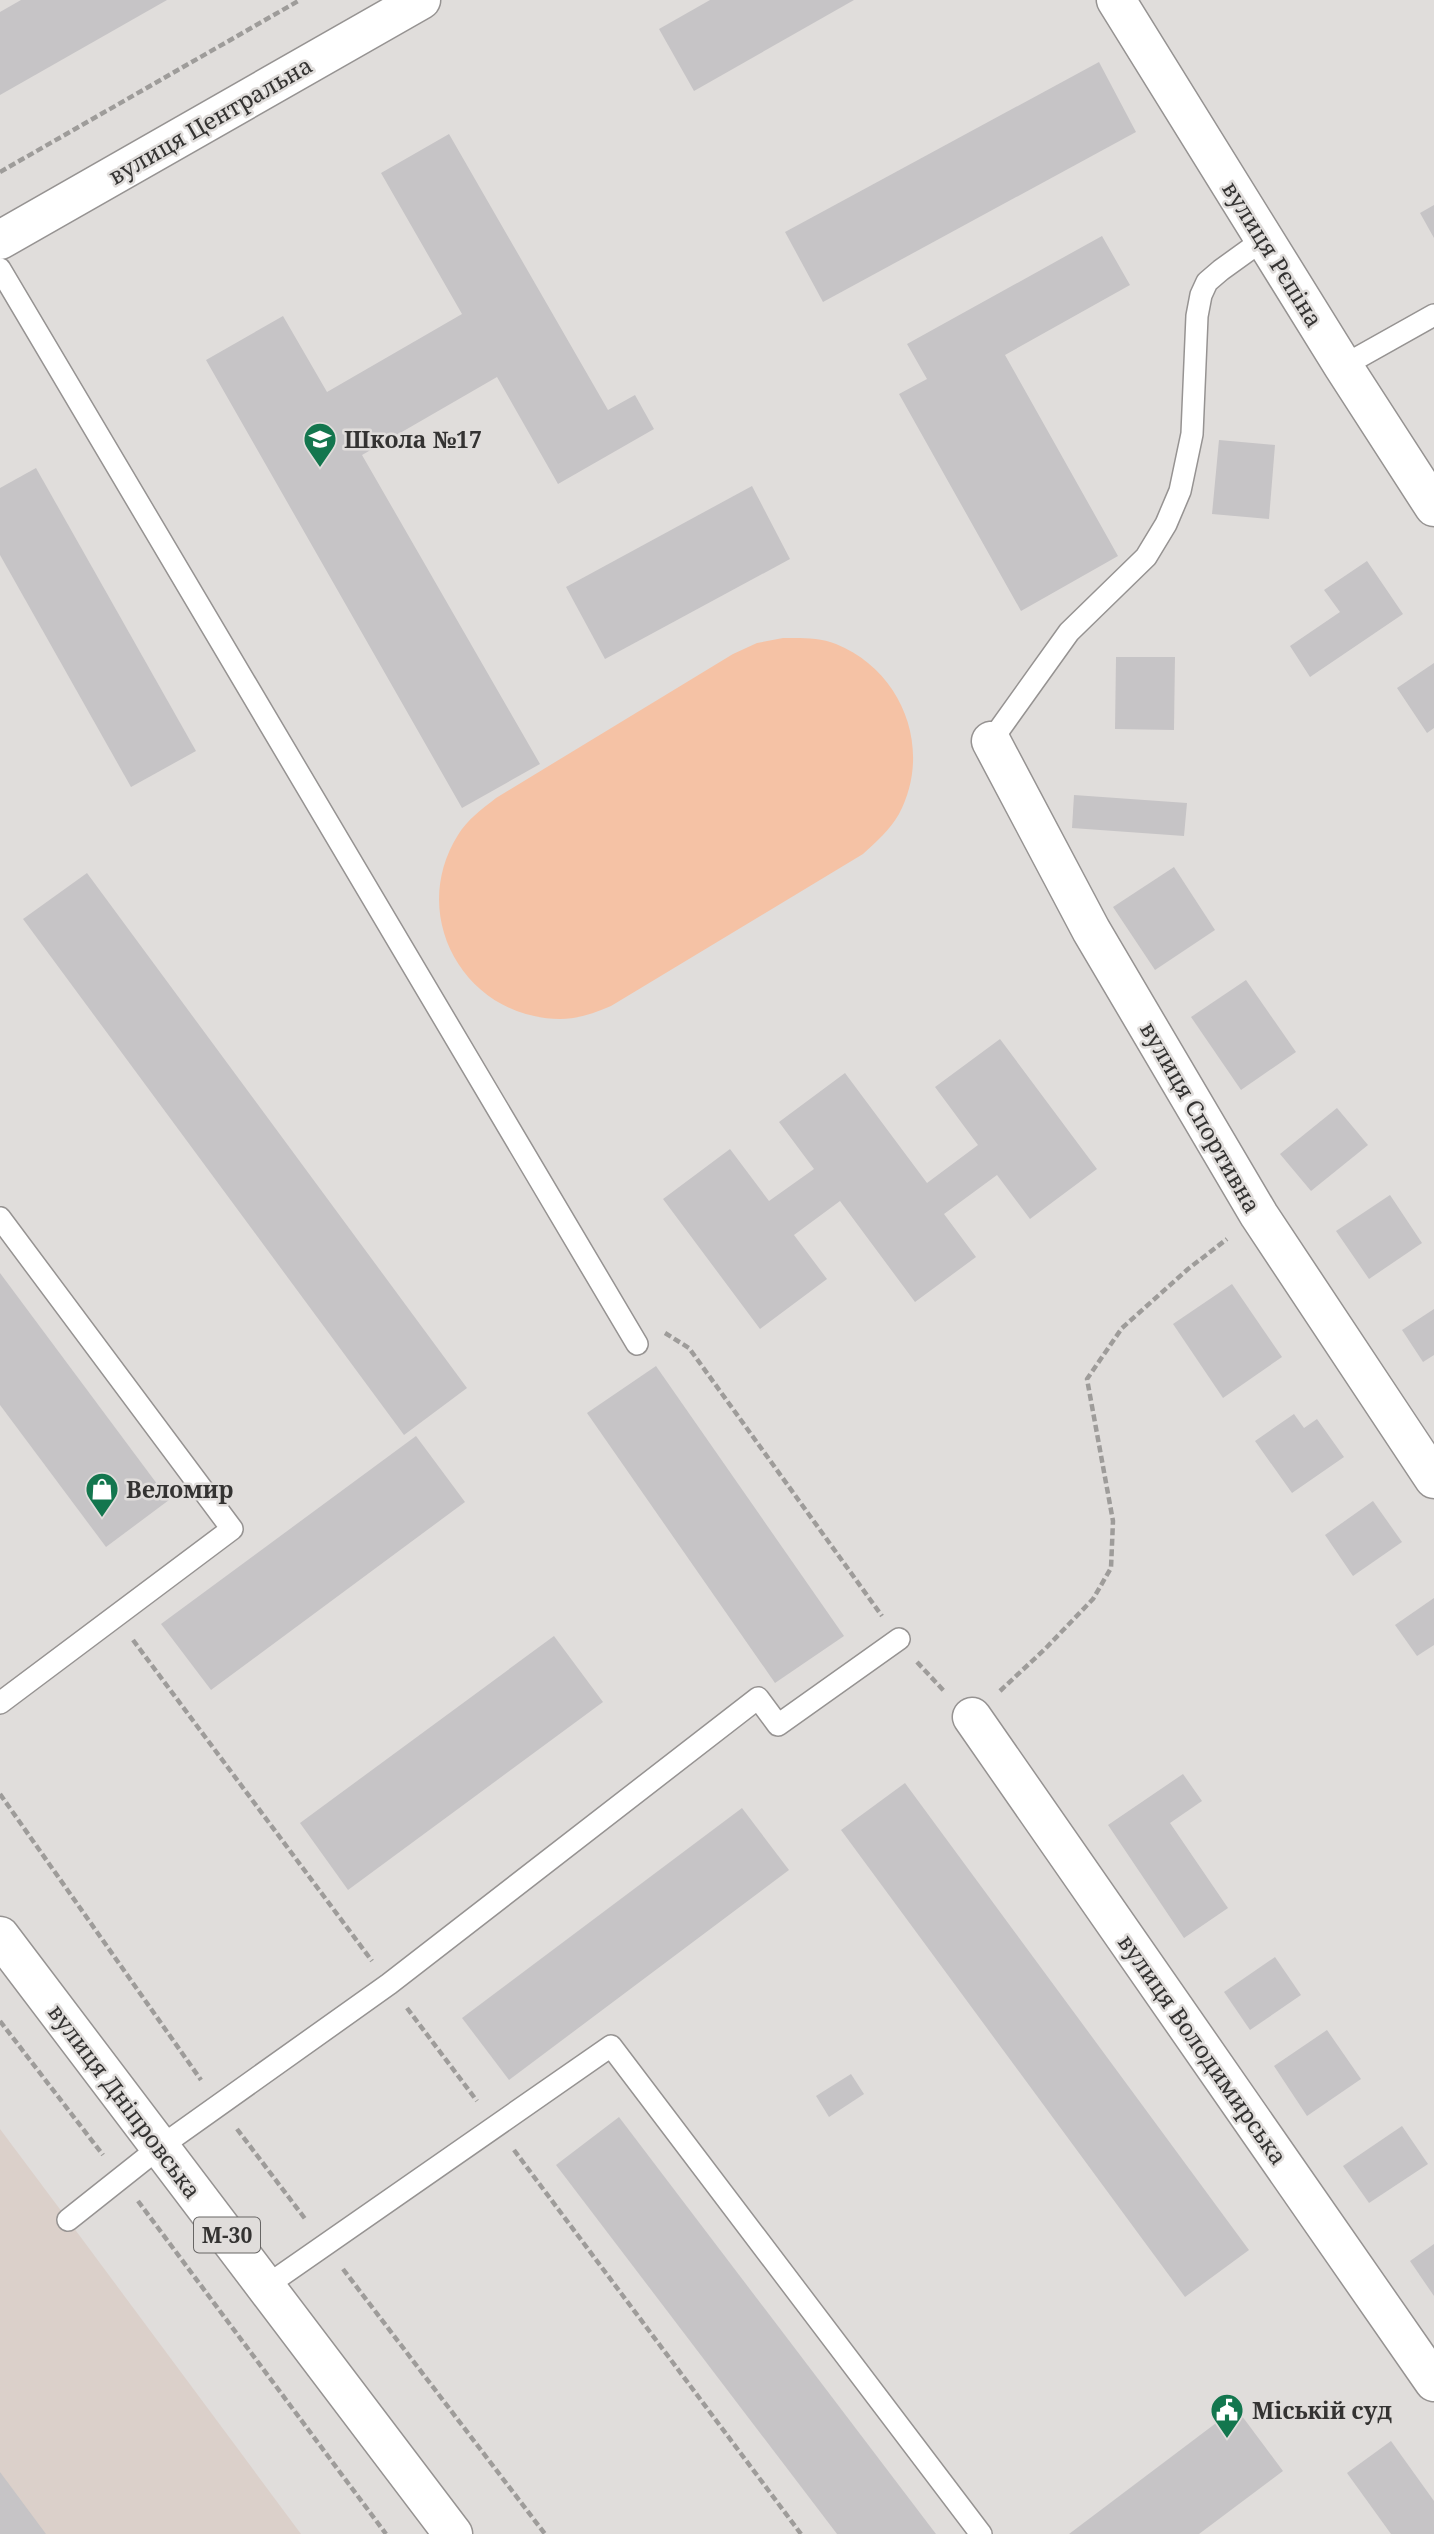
<svg xmlns="http://www.w3.org/2000/svg" width="1434" height="2534" font-family="'Noto Serif',serif">
	<rect width="100%" height="100%" fill="#e0dddb"/>
	<polygon fill="#dbd0ca" points="0,2129 68,2220 301,2534 0,2534"/>
	<path fill="#f5c2a5" d="M783 638C800 638 819 637 836 644 903 671 933 750 899 814 890 830 876 842 863 854L611 1006C595 1013 578 1019 560 1019 465 1018 407 916 458 835 467 820 482 809 496 798L733 654 757 643Z"/>
	<g fill="#c6c4c6">
		<polygon points="21,0 167,0 0,95 0,12"/>
		<polygon points="710,0 854,0 694,91 659,29"/>
		<polygon points="1099,62 1136,132 823,302 785,232"/>
		<polygon points="449,134 608,410 635,395 654,429 558,484 497,377 362,455 540,764 462,808 206,360 283,316 327,392 462,314 381,173"/>
		<polygon points="1434,205 1434,238 1420,213"/>
		<polygon points="1102,236 1130,285 1005,355 1118,556 1021,611 899,394 927,379 907,344"/>
		<polygon points="1219,440 1275,445 1269,519 1212,514"/>
		<polygon points="36,468 196,751 131,787 0,555 0,488"/>
		<polygon points="752,486 790,559 605,659 566,587"/>
		<polygon points="1367,561 1403,614 1310,677 1290,646 1340,612 1324,590"/>
		<polygon points="1116,657 1175,657 1174,730 1115,729"/>
		<polygon points="1434,663 1434,728 1427,733 1397,688"/>
		<polygon points="1074,795 1187,803 1184,836 1072,828"/>
		<polygon points="1174,867 1215,930 1155,970 1113,907"/>
		<polygon points="87,873 467,1388 404,1435 23,919"/>
		<polygon points="1246,980 1296,1052 1241,1090 1191,1017"/>
		<polygon points="1000,1039 1097,1169 1030,1219 997,1175 944,1214 976,1257 915,1302 840,1201 794,1235 827,1279 760,1329 663,1199 730,1149 769,1201 814,1169 779,1122 845,1073 927,1183 978,1145 935,1087"/>
		<polygon points="1337,1108 1368,1145 1311,1191 1280,1154"/>
		<polygon points="1390,1195 1422,1243 1369,1279 1336,1231"/>
		<polygon points="0,1273 169,1500 106,1547 0,1405"/>
		<polygon points="1232,1284 1282,1357 1223,1398 1173,1324"/>
		<polygon points="1434,1309 1434,1355 1423,1362 1402,1330"/>
		<polygon points="656,1366 844,1636 775,1683 587,1413"/>
		<polygon points="1294,1414 1304,1428 1317,1419 1344,1457 1292,1493 1255,1441"/>
		<polygon points="416,1436 465,1502 211,1690 161,1624"/>
		<polygon points="1373,1501 1402,1542 1353,1576 1325,1535"/>
		<polygon points="1434,1598 1434,1645 1417,1656 1395,1625"/>
		<polygon points="554,1636 603,1702 348,1890 300,1823"/>
		<polygon points="1183,1774 1202,1801 1170,1823 1228,1908 1184,1938 1108,1825"/>
		<polygon points="905,1783 1249,2250 1185,2297 841,1830"/>
		<polygon points="742,1808 789,1870 509,2080 462,2018"/>
		<polygon points="1275,1957 1301,1995 1250,2030 1224,1992"/>
		<polygon points="1327,2030 1361,2079 1307,2116 1274,2066"/>
		<polygon points="851,2074 864,2094 829,2117 816,2096"/>
		<polygon points="619,2117 936,2534 837,2534 556,2165"/>
		<polygon points="1402,2126 1428,2164 1369,2203 1343,2166"/>
		<polygon points="1434,2244 1434,2296 1410,2261"/>
		<polygon points="1236,2408 1283,2471 1199,2534 1069,2534"/>
		<polygon points="1391,2441 1434,2501 1434,2534 1391,2534 1347,2473"/>
		<polygon points="0,2472 46,2534 0,2534"/>
	</g>
	<g fill="none" stroke-linecap="round" stroke-linejoin="round">
		<defs>
			<g id="lane">
				<polyline points="0,269 637,1344"/>
				<polyline points="1343,366 1434,315"/>
				<polyline points="991,741 1069,632 1146,557 1166,524 1180,491 1192,434 1197,316 1201,295 1207,282 1221,270 1264,239"/>
				<polyline points="0,1218 232,1529 0,1703"/>
				<polyline points="68,2220 160,2147 389,1984 758,1698 778,1725 899,1639"/>
				<polyline points="266,2286 611,2046 981,2534"/>
			</g>
			<g id="street">
				<polyline points="1116,0 1343,366 1434,507"/>
				<polyline points="991,741 1091,930 1259,1215 1434,1479"/>
				<polyline points="972,1717 1434,2382"/>
			</g>
			<polyline id="secondary" points="0,240 421,0"/>
			<polyline id="highway" points="0,1936 453,2534"/>
		</defs>
		<use href="#lane" stroke="#969392" stroke-width="24"/>
		<use href="#street" stroke="#969392" stroke-width="41"/>
		<use href="#secondary" stroke="#969392" stroke-width="41"/>
		<use href="#highway" stroke="#969392" stroke-width="41"/>
		<g stroke="#9e9c9a" stroke-width="4.5" stroke-dasharray="7 3.5" stroke-linecap="butt">
			<polyline points="0,172 300,0"/>
			<polyline points="665,1333 689,1348 882,1616"/>
			<polyline points="133,1640 372,1961"/>
			<polyline points="917,1662 944,1691"/>
			<polyline points="1000,1691 1045,1649 1093,1599 1111,1568 1113,1521 1087,1379 1122,1328 1188,1269 1227,1239"/>
			<polyline points="0,1794 201,2080"/>
			<polyline points="407,2008 477,2101"/>
			<polyline points="0,2021 103,2155"/>
			<polyline points="237,2129 306,2220"/>
			<polyline points="514,2150 801,2534"/>
			<polyline points="138,2201 386,2534"/>
			<polyline points="343,2269 545,2534"/>
		</g>
		<use href="#lane" stroke="#fff" stroke-width="21"/>
		<use href="#street" stroke="#fff" stroke-width="38"/>
		<use href="#secondary" stroke="#fff" stroke-width="38"/>
		<use href="#highway" stroke="#fff" stroke-width="38"/>
	</g>
	<defs>
		<symbol id="school-pin" viewBox="-11 -11 22 30"><path d="M0 17L-7.5 6A9.5 9.5 0 1 1 7.5 6Z" fill="#13764e" stroke="#e0dddb"/><path d="M0-5L7-2L0 1L-7-2ZM-4 1L0 2.5L4 1V4Q0 6-4 4Z" fill="#fff"/></symbol>
		<symbol id="shop-pin" viewBox="-11 -11 22 30"><path d="M0 17L-7.5 6A9.5 9.5 0 1 1 7.5 6Z" fill="#13764e" stroke="#e0dddb"/><path d="M-5-2.5h2.3a2.7 3.5 0 0 1 5.4 0H5L5.5 6h-11ZM-1.5-2.5h3a1.5 2.3 0 0 0-3 0Z" fill="#fff"/></symbol>
		<symbol id="civic-pin" viewBox="-11 -11 22 30"><path d="M0 17L-7.5 6A9.5 9.5 0 1 1 7.5 6Z" fill="#13764e" stroke="#e0dddb"/><path d="M-.6-6.5H3V-4.5H.6V-3L4-1V1h2V6H-6V1h2V-1L-.6-3ZM-1.2 2.5V6h2.4V2.5Z" fill="#fff"/></symbol>
	</defs>
	<g fill-rule="evenodd">
		<use href="#school-pin" x="301" y="420" width="38" height="52"/>
		<use href="#shop-pin" x="83" y="1470" width="38" height="52"/>
		<use href="#civic-pin" x="1208" y="2391" width="38" height="52"/>
	</g>
	<g text-anchor="middle" dominant-baseline="central" stroke-width="5" stroke-linejoin="round" paint-order="stroke">
		<rect fill="#e0dddb" stroke="#686665" stroke-width="2" x="194" y="2217.5" width="66" height="35" rx="5"/>
		<g font-size="21" font-weight="bold" fill="#343332">
			<text x="227" y="2235">М-30</text>
		</g>
		<g font-size="23" fill="#343332" stroke="#e0dddb">
			<text transform="translate(210 120) rotate(-30)">вулиця Центральна</text>
			<text transform="translate(1273 254) rotate(58)">вулиця Рєпіна</text>
			<text transform="translate(1201 1117) rotate(60)">вулиця Спортивна</text>
			<text transform="translate(1203 2049) rotate(55)">вулиця Володимирська</text>
			<text transform="translate(125 2101) rotate(53)">вулиця Дніпровська</text>
		</g>
		<g font-size="23" font-weight="bold" fill="#343332" stroke="#e0dddb" text-anchor="start">
			<text x="344" y="439">Школа №17</text>
			<text x="126" y="1489">Веломир</text>
			<text x="1252" y="2410">Міській суд</text>
		</g>
	</g>
</svg>
